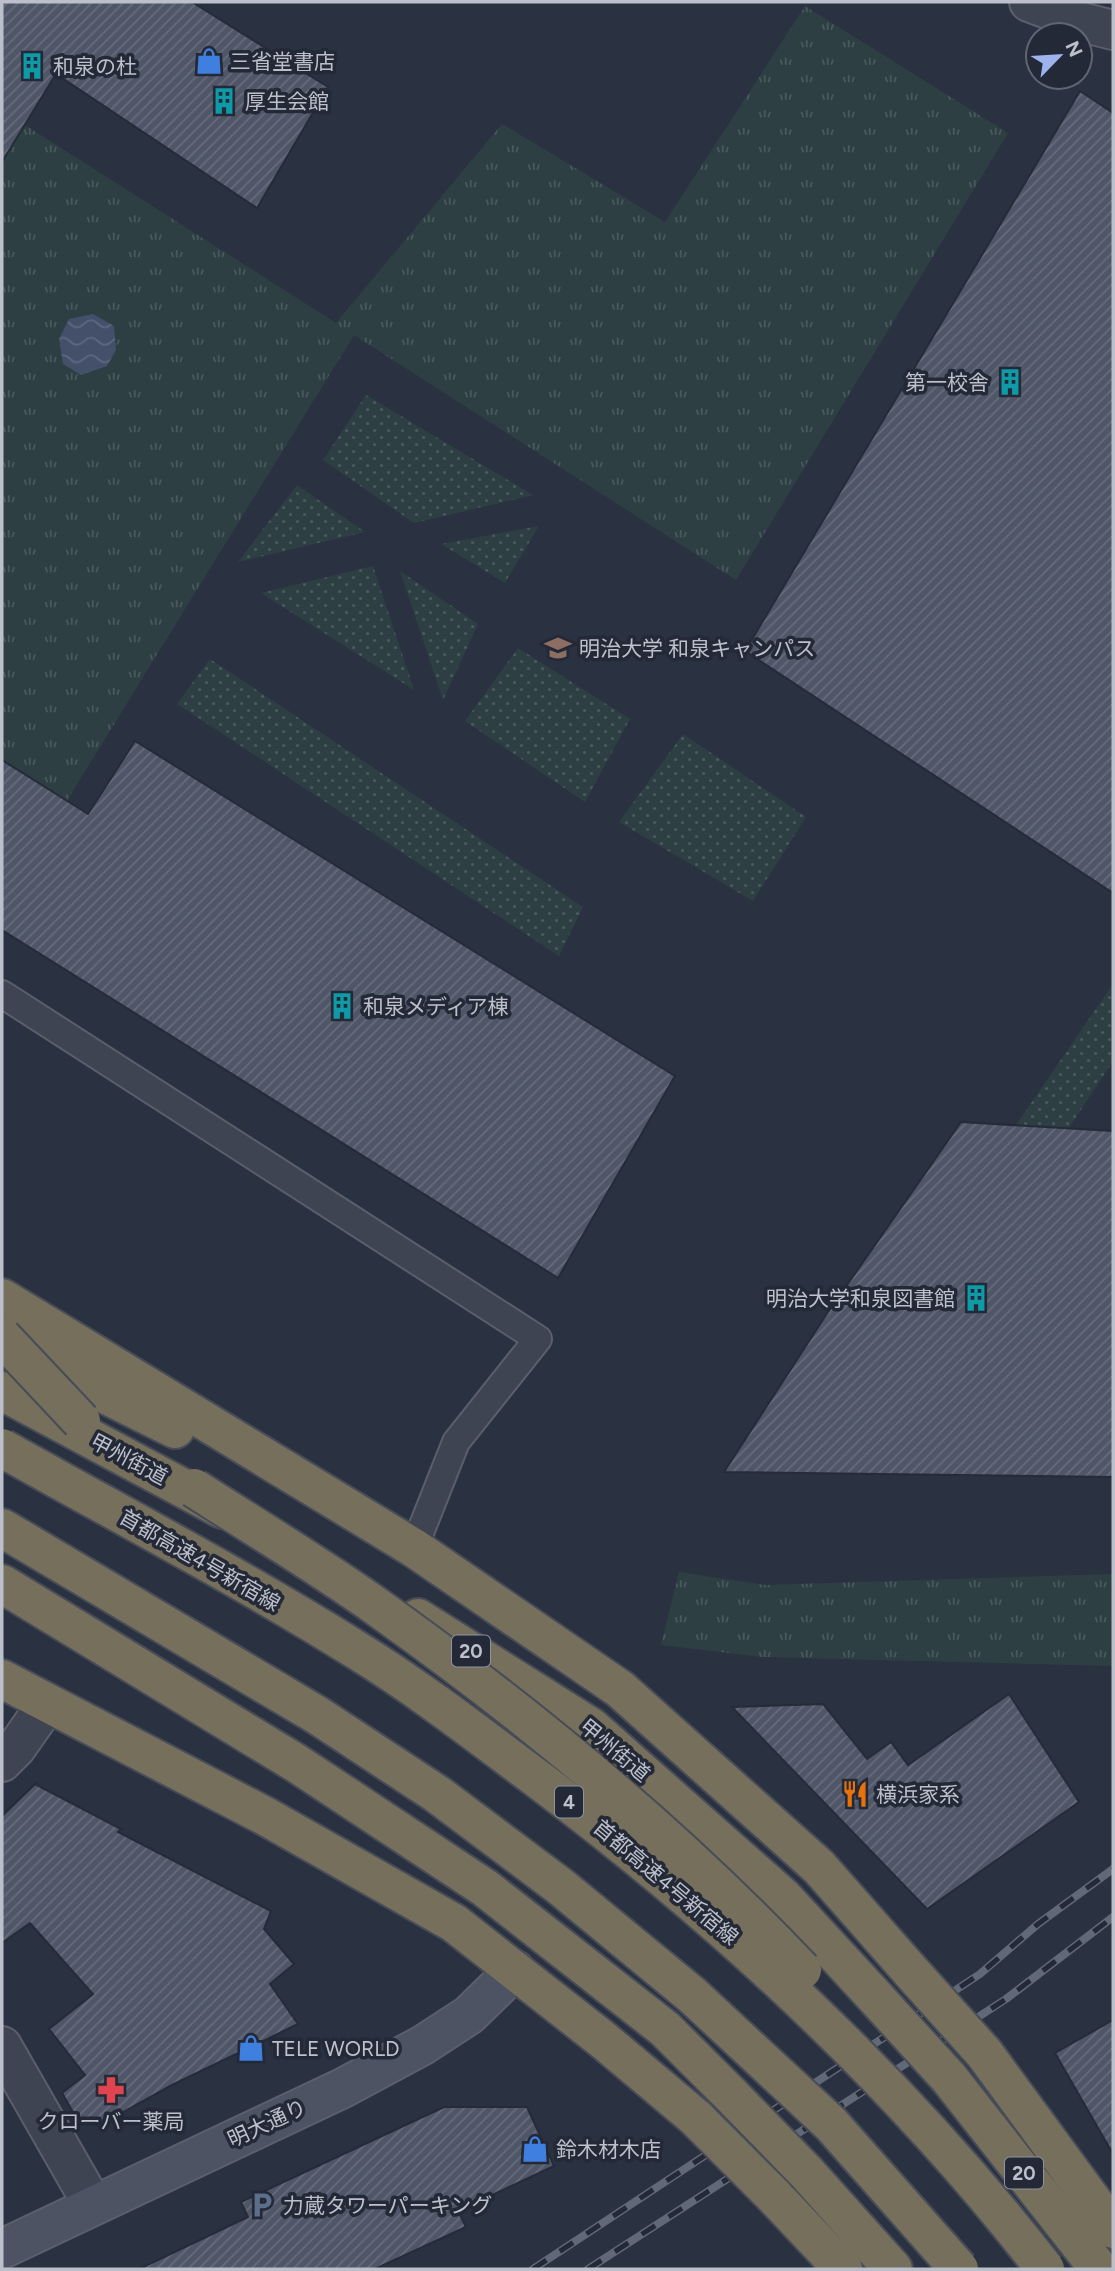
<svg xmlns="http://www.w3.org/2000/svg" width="1115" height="2271" font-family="Figtree,'Noto Sans JP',sans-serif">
	<defs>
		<pattern id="grass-dots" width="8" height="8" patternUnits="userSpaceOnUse" patternTransform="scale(1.75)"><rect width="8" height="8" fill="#2d3f43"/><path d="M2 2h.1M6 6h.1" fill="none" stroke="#4a595d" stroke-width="1.8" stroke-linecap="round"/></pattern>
		<pattern id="park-tufts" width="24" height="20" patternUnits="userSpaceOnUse" patternTransform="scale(1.75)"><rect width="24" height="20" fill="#2d3f43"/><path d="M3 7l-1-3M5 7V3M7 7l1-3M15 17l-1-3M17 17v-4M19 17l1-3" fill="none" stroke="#4a595d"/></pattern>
		<pattern id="water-waves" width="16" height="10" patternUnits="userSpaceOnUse" patternTransform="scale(1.75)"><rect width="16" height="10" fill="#444f6a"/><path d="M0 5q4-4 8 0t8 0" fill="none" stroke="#5d677e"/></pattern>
		<pattern id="building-hatch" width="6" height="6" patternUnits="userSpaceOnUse" patternTransform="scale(1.75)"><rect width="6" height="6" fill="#4f5667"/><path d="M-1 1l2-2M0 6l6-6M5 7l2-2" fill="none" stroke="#666c7b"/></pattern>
	</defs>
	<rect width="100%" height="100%" fill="#2a3141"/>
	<g fill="url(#grass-dots)">
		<polygon points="366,395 533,495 414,523 323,460"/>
		<polygon points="297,485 365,532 238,562"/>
		<polygon points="539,526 505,583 441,544"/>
		<polygon points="373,566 414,690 261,593"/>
		<polygon points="400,571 478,624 443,700"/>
		<polygon points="518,648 630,719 585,802 465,721"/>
		<polygon points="210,659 583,907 559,956 177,704"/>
		<polygon points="683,734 806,817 753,901 619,822"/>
		<polygon points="1113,984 1113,1061 1069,1128 1016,1125"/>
	</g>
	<g fill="url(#park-tufts)">
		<polygon points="805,6 1008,133 736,580 354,335 66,802 2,761 2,158 25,125 336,323 502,124 665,222"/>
		<polygon points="679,1572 766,1585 1113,1574 1113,1666 762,1657 661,1645"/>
	</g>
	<polygon fill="url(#water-waves)" points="93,314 114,326 116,350 107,366 81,375 63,364 59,339 69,319"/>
	<g fill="url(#building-hatch)" stroke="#252b38" stroke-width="2">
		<polygon points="2,2 192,2 328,87 257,208 56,74 2,162"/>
		<polygon points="1080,91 1113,113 1113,893 745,651"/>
		<polygon points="135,741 675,1076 558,1278 2,930 2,760 88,814"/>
		<polygon points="961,1122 1113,1131 1113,1477 724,1472 826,1315"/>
		<polygon points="1009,1694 1079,1802 927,1909 732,1707 823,1704 867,1759 891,1742 908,1765"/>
		<polygon points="35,1784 121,1829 118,1832 271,1911 264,1929 294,1964 270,1984 298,2024 172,2085 98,2126 77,2119 62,2093 85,2075 49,2029 93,1994 30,1923 2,1943 2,1816"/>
		<polygon points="1113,2020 1113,2154 1055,2053"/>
		<polygon points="444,2107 527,2107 554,2166 458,2211 466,2227 375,2269 139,2269 248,2217 241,2202"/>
	</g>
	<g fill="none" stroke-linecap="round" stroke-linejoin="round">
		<defs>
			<polyline id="lane" points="2,994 538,1339 456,1442 414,1548"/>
			<g id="street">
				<polyline points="1029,2 1085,23 1113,30"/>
				<polyline points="2,1762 16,1748 47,1704"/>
				<polyline points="2,2046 93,2205"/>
			</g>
			<polyline id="secondary" points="2,2249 343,2088 423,2045 469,2015 515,1970"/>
			<g id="highway">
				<polyline points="2,1298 414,1548 620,1689 819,1867 914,1975"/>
				<polyline points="16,1350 175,1429"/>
				<polyline points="2,1391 222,1509"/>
				<polyline points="2,1528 317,1715 437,1794 561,1887 692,1995"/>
				<polyline points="2,1584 296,1763 485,1888 665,2029 731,2095"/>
				<polyline points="418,1618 591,1727 783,1897 877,1999"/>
				<polyline points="2,1679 265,1816 454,1923 602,2039 696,2118"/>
				<polyline points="984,2053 1113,2229"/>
				<polyline points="949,2078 1099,2269"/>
				<polyline points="807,2173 893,2269"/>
				<polyline points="775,2197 843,2269"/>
			</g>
		</defs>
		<use href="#lane" stroke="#5a5f6b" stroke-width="30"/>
		<use href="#street" stroke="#5a5f6b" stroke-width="42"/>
		<use href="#secondary" stroke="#5a5f6b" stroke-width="42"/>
		<use href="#highway" stroke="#464c58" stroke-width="42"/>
		<use href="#lane" stroke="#3e4451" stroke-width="26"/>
		<use href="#street" stroke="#3e4451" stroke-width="38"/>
		<use href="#secondary" stroke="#4d5363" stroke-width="38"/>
		<use href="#highway" stroke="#766f5c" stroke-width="38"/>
		<defs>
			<g id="rail">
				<polyline points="533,2269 980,1974 1038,1924 1113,1869"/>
				<polyline points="588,2269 1006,1999 1113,1917"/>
			</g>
		</defs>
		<use href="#rail" stroke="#616877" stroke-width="8"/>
		<use href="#rail" stroke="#232936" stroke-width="5" stroke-dasharray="16" stroke-linecap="butt"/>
		<defs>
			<g id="highway-bridge">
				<polyline points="2,1337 81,1421"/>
				<path d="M2 1448C121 1515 243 1579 358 1651 421 1690 480 1736 539 1780 726 1921 901 2083 1045 2269"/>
				<path d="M194 1488C256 1528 320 1566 380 1609 530 1716 675 1836 802 1970"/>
				<polyline points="914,1975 984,2053"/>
				<polyline points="692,1995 831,2124 959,2269"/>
				<polyline points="877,1999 949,2078"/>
				<polyline points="731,2095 807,2173"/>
				<polyline points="696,2118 775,2197"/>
			</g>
		</defs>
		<use href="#highway-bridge" stroke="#464c58" stroke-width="42" stroke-linecap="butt"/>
		<use href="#highway-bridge" stroke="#766f5c" stroke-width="38"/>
	</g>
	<defs>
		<symbol id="shop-bare" viewBox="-9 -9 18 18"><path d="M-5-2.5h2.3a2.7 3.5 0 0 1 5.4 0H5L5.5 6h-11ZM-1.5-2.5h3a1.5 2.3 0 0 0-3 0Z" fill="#3f7fe0" stroke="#232936" stroke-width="2.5" paint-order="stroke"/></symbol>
		<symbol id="building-bare" viewBox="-9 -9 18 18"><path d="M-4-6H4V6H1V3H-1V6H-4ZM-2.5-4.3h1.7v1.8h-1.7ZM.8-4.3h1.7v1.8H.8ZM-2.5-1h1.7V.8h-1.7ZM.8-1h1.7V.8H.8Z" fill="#0f9aa8" stroke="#232936" stroke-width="2.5" paint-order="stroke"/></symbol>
		<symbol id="university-bare" viewBox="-9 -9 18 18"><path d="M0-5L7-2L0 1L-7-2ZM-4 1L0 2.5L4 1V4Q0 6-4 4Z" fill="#8d6e63" stroke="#232936" stroke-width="2.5" paint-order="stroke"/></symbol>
		<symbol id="restaurant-bare" viewBox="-9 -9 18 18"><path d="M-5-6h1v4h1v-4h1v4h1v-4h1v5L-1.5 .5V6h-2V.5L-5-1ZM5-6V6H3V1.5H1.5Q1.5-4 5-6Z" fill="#e8710a" stroke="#232936" stroke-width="2.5" paint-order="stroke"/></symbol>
		<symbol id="pharmacy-bare" viewBox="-9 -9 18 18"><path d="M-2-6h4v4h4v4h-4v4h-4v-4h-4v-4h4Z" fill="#e0444e" stroke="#232936" stroke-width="2.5" paint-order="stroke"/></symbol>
		<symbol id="parking-bare" viewBox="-9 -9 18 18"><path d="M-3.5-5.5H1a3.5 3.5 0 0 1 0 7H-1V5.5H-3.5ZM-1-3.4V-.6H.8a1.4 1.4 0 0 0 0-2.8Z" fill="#5c6f8a" stroke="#232936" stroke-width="2.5" paint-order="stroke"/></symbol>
	</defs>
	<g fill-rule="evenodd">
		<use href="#shop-bare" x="190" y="42" width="38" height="38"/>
		<use href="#building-bare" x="13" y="47" width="38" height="38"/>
		<use href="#building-bare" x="205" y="82" width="38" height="38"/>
		<use href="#building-bare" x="991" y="363" width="38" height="38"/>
		<use href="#university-bare" x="539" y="629" width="38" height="38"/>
		<use href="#building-bare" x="323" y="987" width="38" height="38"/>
		<use href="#building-bare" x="957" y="1279" width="38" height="38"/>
		<use href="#restaurant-bare" x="836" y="1775" width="38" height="38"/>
		<use href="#shop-bare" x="232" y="2029" width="38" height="38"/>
		<use href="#pharmacy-bare" x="92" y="2071" width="38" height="38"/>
		<use href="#shop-bare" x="516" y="2130" width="38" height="38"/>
		<use href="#parking-bare" x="243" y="2186" width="38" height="38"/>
	</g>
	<g text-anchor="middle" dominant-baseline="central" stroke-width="7" stroke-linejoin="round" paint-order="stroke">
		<g fill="#232936" stroke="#8e939e" stroke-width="2">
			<rect x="452" y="1635.5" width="38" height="31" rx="5"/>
			<rect x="555" y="1786.5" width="28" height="31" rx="5"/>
			<rect x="1005" y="2157.5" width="38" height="31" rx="5"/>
		</g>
		<g font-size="19" font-weight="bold" fill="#bcc0cb">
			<text x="471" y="1651">20</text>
			<text x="569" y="1802">4</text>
			<text x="1024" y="2173">20</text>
		</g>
		<g font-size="21" fill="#bcc0cb" stroke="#232936" text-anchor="start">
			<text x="230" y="61">三省堂書店</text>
			<text x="53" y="66">和泉の杜</text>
			<text x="245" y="101">厚生会館</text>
			<text x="989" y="382" text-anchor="end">第一校舎</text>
			<text x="579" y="648">明治大学 和泉キャンパス</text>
			<text x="363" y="1006">和泉メディア棟</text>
			<text x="955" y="1298" text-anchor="end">明治大学和泉図書館</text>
			<text x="876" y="1794">横浜家系</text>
			<text x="272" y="2048">TELE WORLD</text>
			<text x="111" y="2121" text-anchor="middle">クローバー薬局</text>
			<text x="556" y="2149">鈴木材木店</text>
			<text x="283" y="2205">力蔵タワーパーキング</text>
		</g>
		<g font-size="21" fill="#bcc0cb" stroke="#232936">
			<text transform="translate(129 1459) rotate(28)">甲州街道</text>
			<text transform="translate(200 1560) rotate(30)">首都高速4号新宿線</text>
			<text transform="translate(615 1750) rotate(40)">甲州街道</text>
			<text transform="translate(666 1882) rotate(40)">首都高速4号新宿線</text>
			<text transform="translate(267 2123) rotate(-25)">明大通り</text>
		</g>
	</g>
	<rect width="1115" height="2271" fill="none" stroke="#bcc0cb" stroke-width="7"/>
	<g transform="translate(1059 56) rotate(65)"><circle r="33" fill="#232936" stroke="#606572" stroke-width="2"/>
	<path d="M0-5L12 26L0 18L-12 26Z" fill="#9eb3ee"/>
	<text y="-10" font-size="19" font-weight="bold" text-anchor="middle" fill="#bcc0cb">N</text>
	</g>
</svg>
